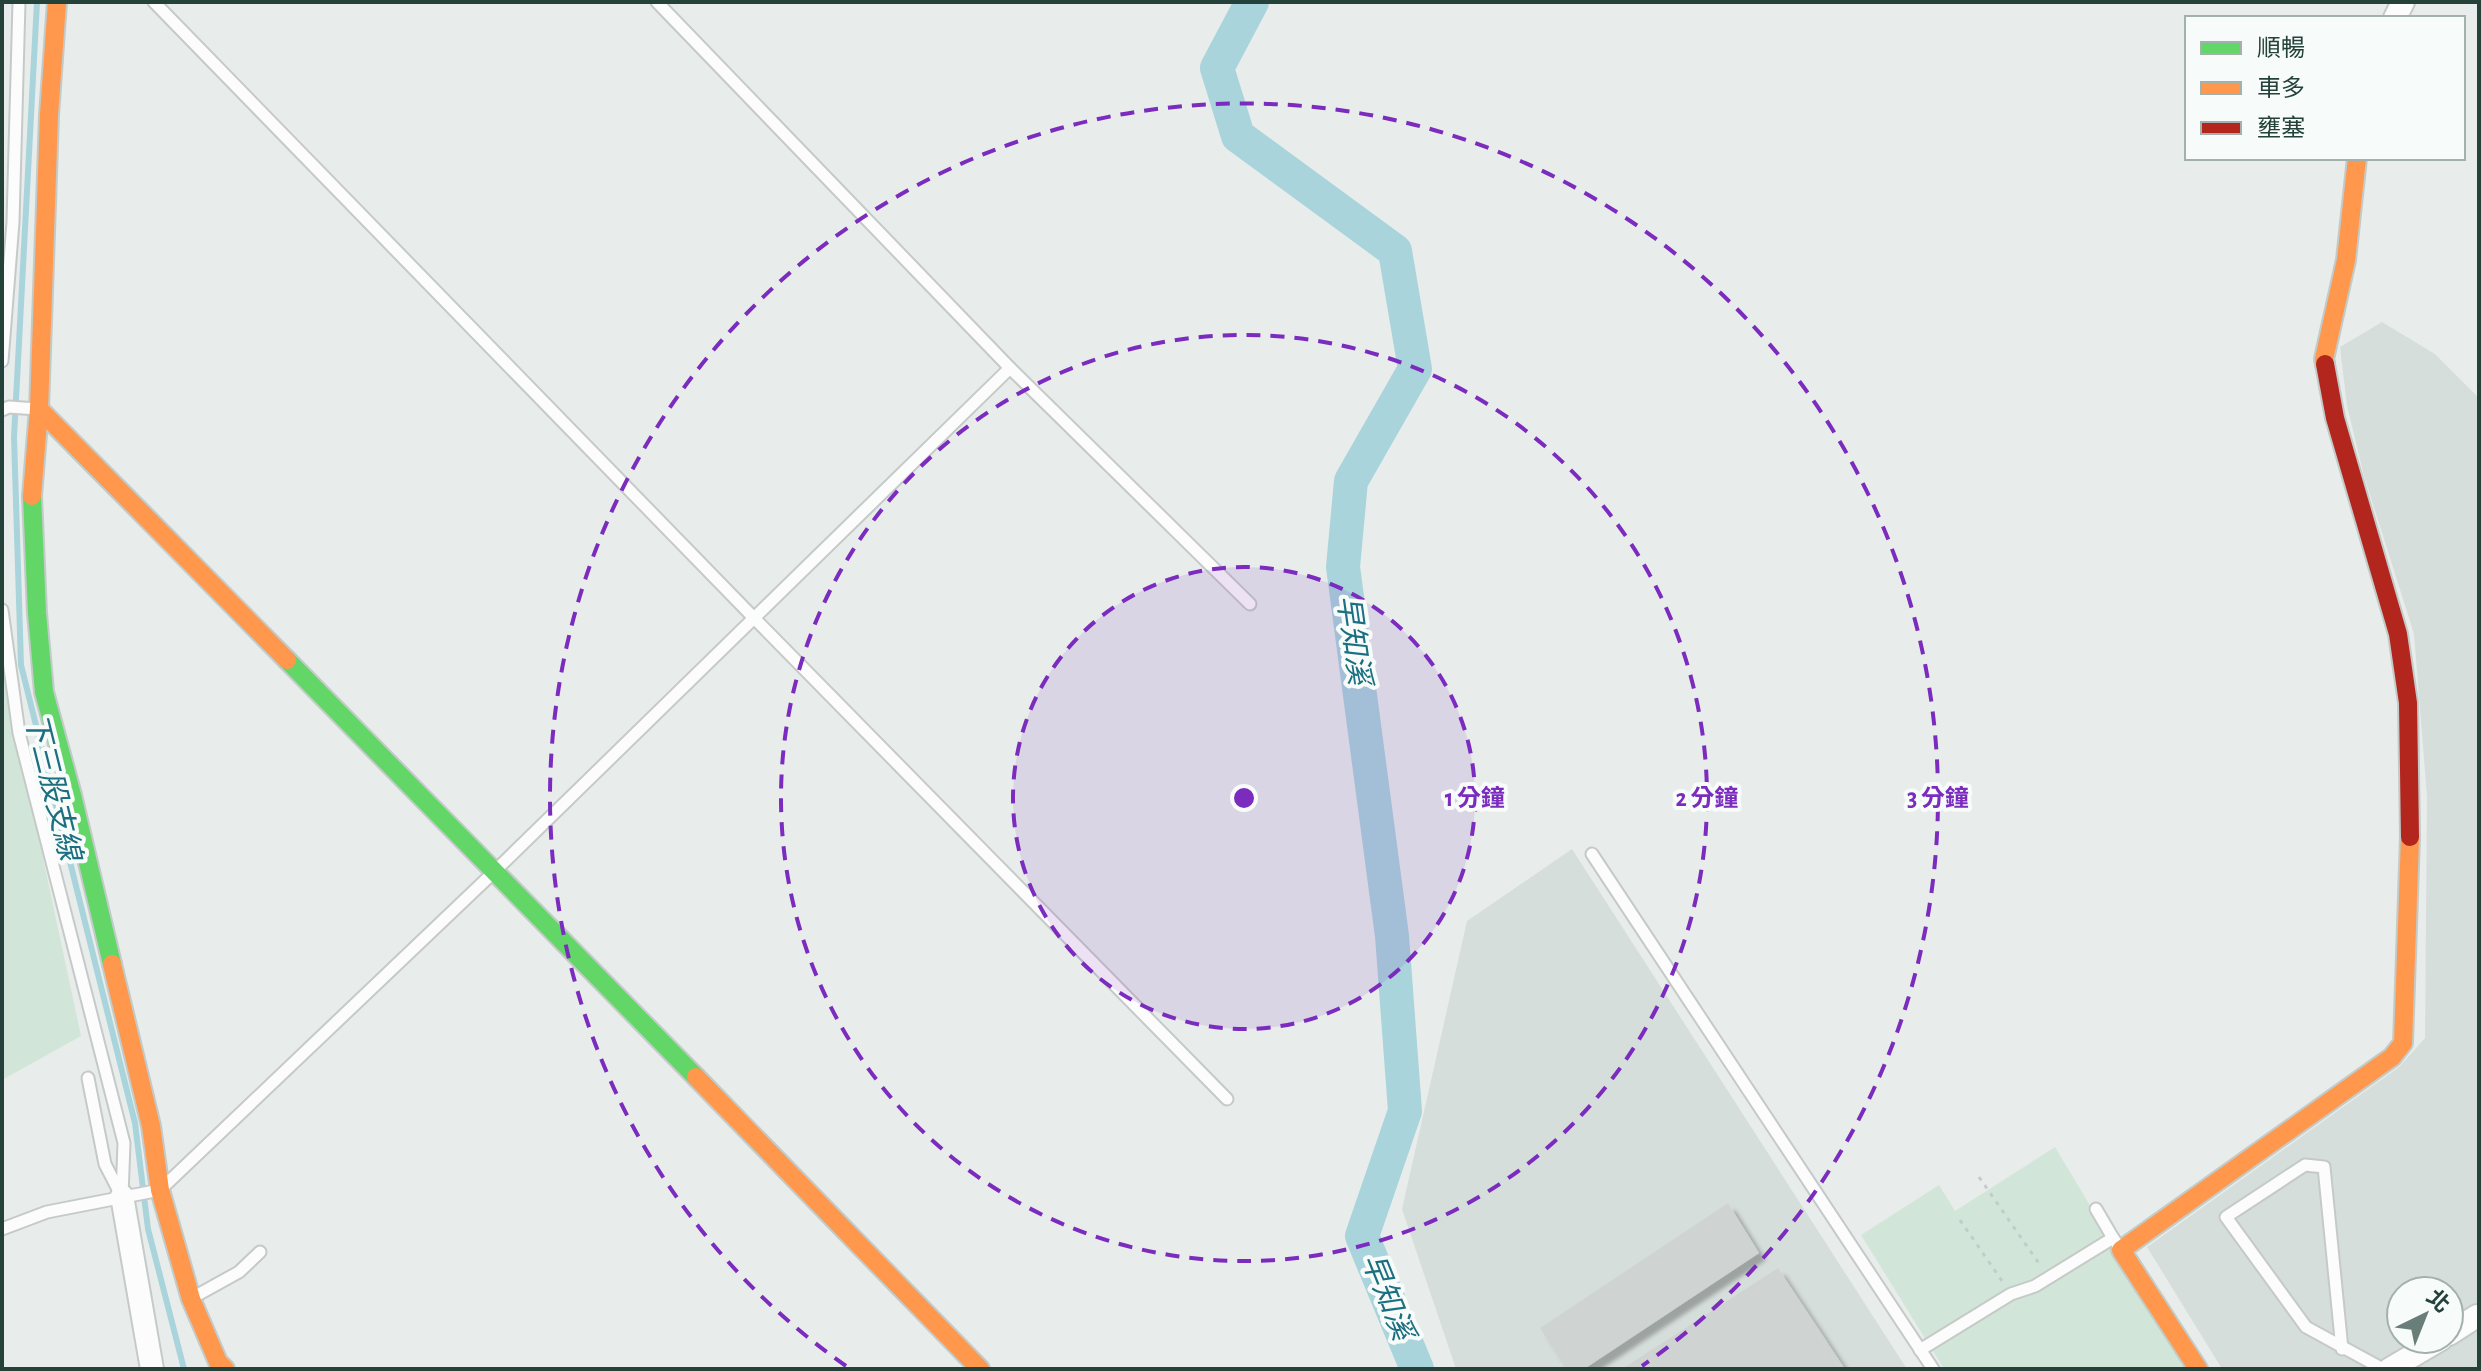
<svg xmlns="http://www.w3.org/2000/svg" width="2481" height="1371" font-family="'Alegreya Sans','Noto Sans TC',sans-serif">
	<defs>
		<filter id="shadow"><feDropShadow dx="7" dy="7" stdDeviation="2" flood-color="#0004"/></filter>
	</defs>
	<rect width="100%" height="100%" fill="#e8edeb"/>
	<g fill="#d6dedb" fill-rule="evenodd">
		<path d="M2382 322 2435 354 2479 398V1369H2222L2147 1247 2399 1067 2425 1038 2427 797 2414 634 2364 476 2347 406 2340 347ZM2401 1291H2449V1339H2401Z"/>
		<polygon points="1572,849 1907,1369 1456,1369 1402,1209 1467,921"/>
	</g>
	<g fill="#d1e6d8">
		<polygon points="2,666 81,1036 2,1080"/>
		<polygon points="2055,1147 2188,1369 1944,1369 1861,1235 1939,1185 1955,1211"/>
	</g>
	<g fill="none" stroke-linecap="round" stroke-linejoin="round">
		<polyline stroke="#a9d4db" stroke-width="6" points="37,2 14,437 21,665 135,1123 148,1229 184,1369"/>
		<polyline stroke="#a9d4db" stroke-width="34" points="1252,2 1217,68 1238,136 1395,251 1415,369 1351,481 1343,567 1392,936 1405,1111 1362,1236 1417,1369"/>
	</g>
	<g fill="#cfd4d2" filter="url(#shadow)">
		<polygon points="1728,1203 1759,1253 1584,1369 1566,1369 1540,1328"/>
		<polygon points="1778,1268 1845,1369 1622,1369"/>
	</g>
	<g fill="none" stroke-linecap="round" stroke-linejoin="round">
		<defs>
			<g id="lane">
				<polyline points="154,2 754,618 1227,1099"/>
				<polyline points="657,2 1010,368 1250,604"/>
				<polyline points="2,361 13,222 19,2"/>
				<polyline points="2,410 9,407 37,409"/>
				<polyline points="2,610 19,733 124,1143 122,1196"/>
				<polyline points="1592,854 1933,1369"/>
				<polyline points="88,1078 105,1164 121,1195"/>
				<polyline points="2096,1209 2113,1238"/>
				<polyline points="2,1229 47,1212 160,1190 495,871 1010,368"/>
				<polyline points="192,1298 239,1272 260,1252"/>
				<polyline points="2342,1349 2324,1167 2305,1165 2226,1217 2306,1327 2383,1369"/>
				<polyline points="1920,1350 2011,1294 2035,1286 2113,1238 2120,1248"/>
			</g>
			<g id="street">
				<polyline points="2395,18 2403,2"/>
				<polyline points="122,1196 152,1369"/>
				<polyline points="2449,1334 2477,1316"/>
				<polyline points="2390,1369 2441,1339"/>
			</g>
			<g id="fast">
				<polyline points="32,496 37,613 44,692 72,795 112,964"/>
				<polyline points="287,660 696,1077"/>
			</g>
			<g id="slow">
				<polyline points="2325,364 2324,359 2346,260 2357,158"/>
				<polyline points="39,409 287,660"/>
				<polyline points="32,496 39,409 49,115 57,2"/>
				<polyline points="112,964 151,1126 160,1190 191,1299 218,1362 225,1369"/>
				<polyline points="696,1077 980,1369"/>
				<polyline points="2198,1369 2121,1250 2392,1057 2403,1043 2410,837"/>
			</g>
			<polyline id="jam" points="2325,364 2335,418 2398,634 2408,703 2410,837"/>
		</defs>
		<use href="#lane" stroke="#c5cac8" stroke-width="15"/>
		<use href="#street" stroke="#c5cac8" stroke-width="26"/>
		<use href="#fast" stroke="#c3cbc8" stroke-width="22"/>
		<use href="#slow" stroke="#c3cbc8" stroke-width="22"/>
		<use href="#jam" stroke="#c3cbc8" stroke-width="22"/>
		<g stroke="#c3ccca" stroke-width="3" stroke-dasharray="4 6" stroke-linecap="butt">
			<polyline points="1979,1177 2040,1265"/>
			<polyline points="1960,1220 2002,1281"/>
		</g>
		<use href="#lane" stroke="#fcfcfc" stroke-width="11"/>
		<use href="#street" stroke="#fcfcfc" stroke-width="22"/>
		<use href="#fast" stroke="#63d668" stroke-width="18"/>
		<use href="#slow" stroke="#ff974d" stroke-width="18"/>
		<use href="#jam" stroke="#b3261e" stroke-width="18"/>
	</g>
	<circle cx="1244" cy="798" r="231" fill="#7b2cbf" fill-opacity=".12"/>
	<g fill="none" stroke="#7b2cbf" stroke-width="4" stroke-dasharray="14 10">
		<circle cx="1244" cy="798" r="231"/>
		<circle cx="1244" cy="798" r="463"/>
		<path d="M846 1366A694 694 0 1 1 1642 1366"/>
	</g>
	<g text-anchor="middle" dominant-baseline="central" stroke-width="8" stroke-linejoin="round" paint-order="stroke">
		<g font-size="30" font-style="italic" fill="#1c6f80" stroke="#f7fbf9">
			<text transform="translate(1353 640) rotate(82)">早知溪</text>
			<text transform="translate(52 787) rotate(76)">下三股支線</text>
			<text transform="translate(1387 1297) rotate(68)">早知溪</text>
		</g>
	</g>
	<circle cx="1244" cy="798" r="12" fill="#7b2cbf" stroke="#f7fbf9" stroke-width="4"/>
	<g font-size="24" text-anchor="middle" font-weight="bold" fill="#7b2cbf" stroke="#f7fbf9" stroke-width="8" stroke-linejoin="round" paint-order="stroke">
		<text x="1475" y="806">1 分鐘</text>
		<text x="1707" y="806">2 分鐘</text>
		<text x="1938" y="806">3 分鐘</text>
	</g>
	<rect width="2481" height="1371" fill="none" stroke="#24423a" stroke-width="8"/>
	<rect x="2185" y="16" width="280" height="144" fill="#f7fbf9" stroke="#a3b1ad" stroke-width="2"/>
	<rect x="2201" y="42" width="40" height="12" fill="#63d668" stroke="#a3b1ad" stroke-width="2"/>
	<text x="2257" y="56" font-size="24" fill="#24423a">順暢</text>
	<rect x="2201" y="82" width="40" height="12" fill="#ff974d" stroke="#a3b1ad" stroke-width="2"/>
	<text x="2257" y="96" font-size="24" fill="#24423a">車多</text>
	<rect x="2201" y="122" width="40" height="12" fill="#b3261e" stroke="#a3b1ad" stroke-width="2"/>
	<text x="2257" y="136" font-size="24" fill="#24423a">壅塞</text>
	<g transform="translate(2425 1315) rotate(43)"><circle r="38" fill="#f7fbf9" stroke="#a3b1ad" stroke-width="2"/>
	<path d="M0-6L14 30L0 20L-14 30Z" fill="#697e78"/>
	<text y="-12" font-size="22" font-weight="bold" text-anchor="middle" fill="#24423a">北</text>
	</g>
</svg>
